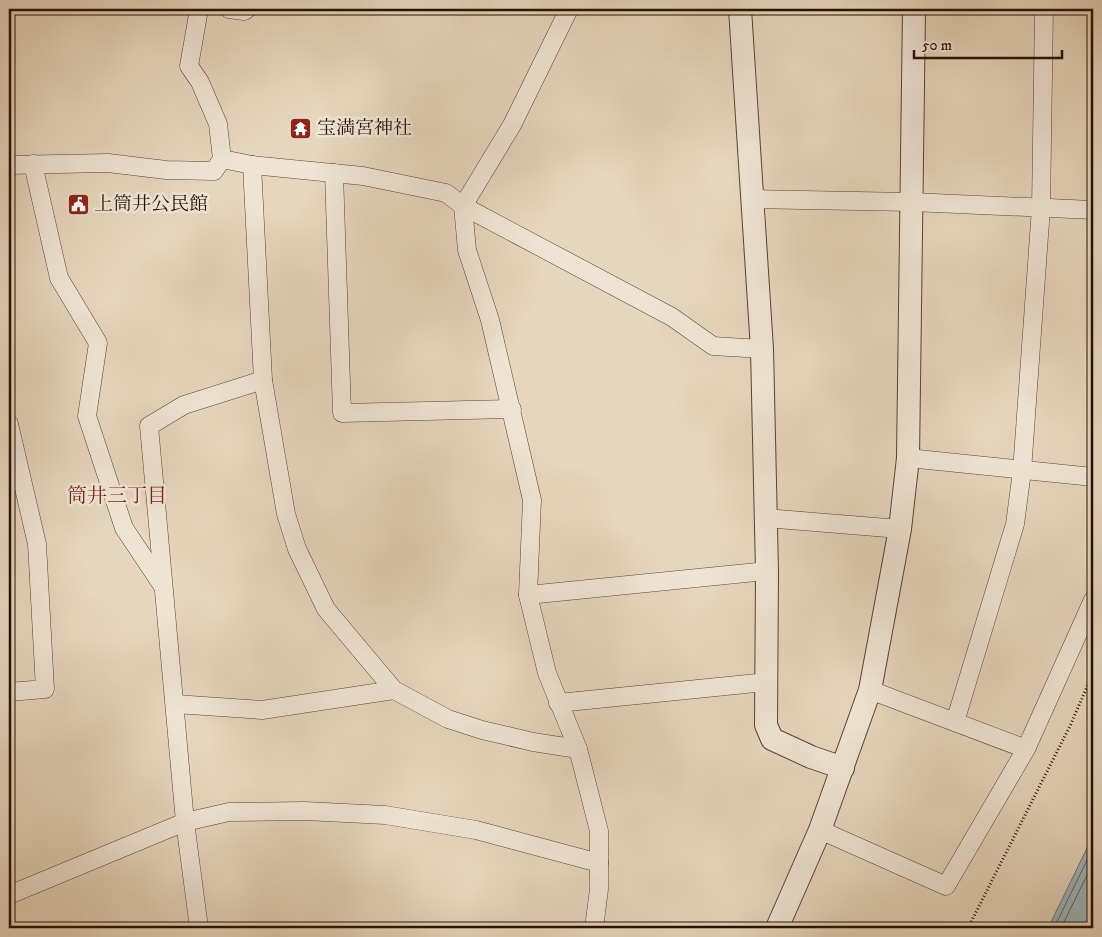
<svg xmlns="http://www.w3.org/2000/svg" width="1102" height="937" font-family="'IM FELL DW Pica','Noto Serif JP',serif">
	<rect width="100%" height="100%" fill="#e6d6bd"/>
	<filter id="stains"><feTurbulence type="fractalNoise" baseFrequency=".004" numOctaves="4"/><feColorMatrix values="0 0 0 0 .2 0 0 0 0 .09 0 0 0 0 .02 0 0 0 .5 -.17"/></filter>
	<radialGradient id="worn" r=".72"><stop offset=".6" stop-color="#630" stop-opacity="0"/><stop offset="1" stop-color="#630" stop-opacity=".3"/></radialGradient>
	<polygon fill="#9cb6bc" stroke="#6d7471" points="1093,836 1093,919 1088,928 1048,928"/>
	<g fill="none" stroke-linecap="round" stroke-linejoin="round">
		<g stroke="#61635e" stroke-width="1">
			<polyline points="1054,928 1093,848"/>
			<polyline points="1061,928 1093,863"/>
		</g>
		<defs>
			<g id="minor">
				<polyline points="229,9 244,11 247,9"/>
				<polyline points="569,9 512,125 463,206 467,250 490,320 532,500 528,595 547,673 578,749 599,831 599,889 594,928"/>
				<polyline points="222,159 252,165 363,176 446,193 463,206 672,317 713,346 762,349"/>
				<polyline points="33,164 59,278 98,343 87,416 124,528 162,585"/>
				<polyline points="9,165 108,163 166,170 214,171 222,159 218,124 200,82 189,66 199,9"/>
				<polyline points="252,165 263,380 286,514 297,549 326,609 394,690 448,719 482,730 533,742 578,749"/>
				<polyline points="334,173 342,413 512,409"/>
				<polyline points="754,199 912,202 1093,210"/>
				<polyline points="9,424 37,544 45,689 9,692"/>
				<polyline points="908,458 1093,477"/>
				<polyline points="765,518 900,529"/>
				<polyline points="528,595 767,571"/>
				<polyline points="870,690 1026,749"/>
				<polyline points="558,703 766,682"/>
				<polyline points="175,704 262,710 394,690"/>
				<polyline points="955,722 1015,524 1022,471 1041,208 1044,9"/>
				<polyline points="820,830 946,886 1026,749 1093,600"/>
				<polyline points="9,895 185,822 229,812 305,811 385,815 476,830 599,863"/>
				<polyline points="199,928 185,822 149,426 184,405 263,380"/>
			</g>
			<g id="tertiary">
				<polyline points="740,9 762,349 767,571 766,725 772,739 811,757 843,768"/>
				<polyline points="777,928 820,830 870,690 900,529 908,458 914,9"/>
			</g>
		</defs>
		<use href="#minor" stroke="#564230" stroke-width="19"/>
		<use href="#tertiary" stroke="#564230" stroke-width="24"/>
		<polyline stroke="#261001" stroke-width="3" stroke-dasharray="1 2.5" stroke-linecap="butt" points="968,928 1070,726 1093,673"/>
		<use href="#minor" stroke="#efe4d4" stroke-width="18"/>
		<use href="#tertiary" stroke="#efe4d4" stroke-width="22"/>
	</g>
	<defs>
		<symbol id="temple-square" viewBox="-11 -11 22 22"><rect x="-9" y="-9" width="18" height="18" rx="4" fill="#8f2418" stroke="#efe4d4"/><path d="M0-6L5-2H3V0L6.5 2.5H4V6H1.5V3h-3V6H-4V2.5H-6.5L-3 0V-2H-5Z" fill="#fff"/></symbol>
		<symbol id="civic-square" viewBox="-11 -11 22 22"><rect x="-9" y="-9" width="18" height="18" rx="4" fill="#8f2418" stroke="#efe4d4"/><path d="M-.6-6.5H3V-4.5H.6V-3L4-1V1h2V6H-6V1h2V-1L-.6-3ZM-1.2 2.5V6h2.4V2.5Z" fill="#fff"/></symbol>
	</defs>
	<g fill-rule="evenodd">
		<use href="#temple-square" x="288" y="116" width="25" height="25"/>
		<use href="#civic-square" x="66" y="192" width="25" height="25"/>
	</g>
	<g text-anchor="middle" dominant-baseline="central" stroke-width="5" stroke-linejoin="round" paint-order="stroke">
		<g font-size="19" fill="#261001" stroke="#efe4d4" text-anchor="start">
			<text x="317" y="128">宝満宮神社</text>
			<text x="94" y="204">上筒井公民館</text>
		</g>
		<g font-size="20" fill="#7a1f14" stroke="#efe4d4">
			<text x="117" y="496">筒井三丁目</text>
		</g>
	</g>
	<rect width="1102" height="937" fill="none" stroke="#e6d6bd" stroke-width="30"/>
	<rect x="10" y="10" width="1082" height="917" fill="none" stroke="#261001" stroke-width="2.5"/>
	<rect x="15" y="15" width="1072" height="907" fill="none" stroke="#261001"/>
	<path d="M914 50v8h148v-8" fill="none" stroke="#261001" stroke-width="2.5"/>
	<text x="922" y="50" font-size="15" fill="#261001" stroke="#efe4d4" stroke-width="4" paint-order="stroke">50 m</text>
	<rect width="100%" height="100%" filter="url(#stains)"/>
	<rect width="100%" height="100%" fill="url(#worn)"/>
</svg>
